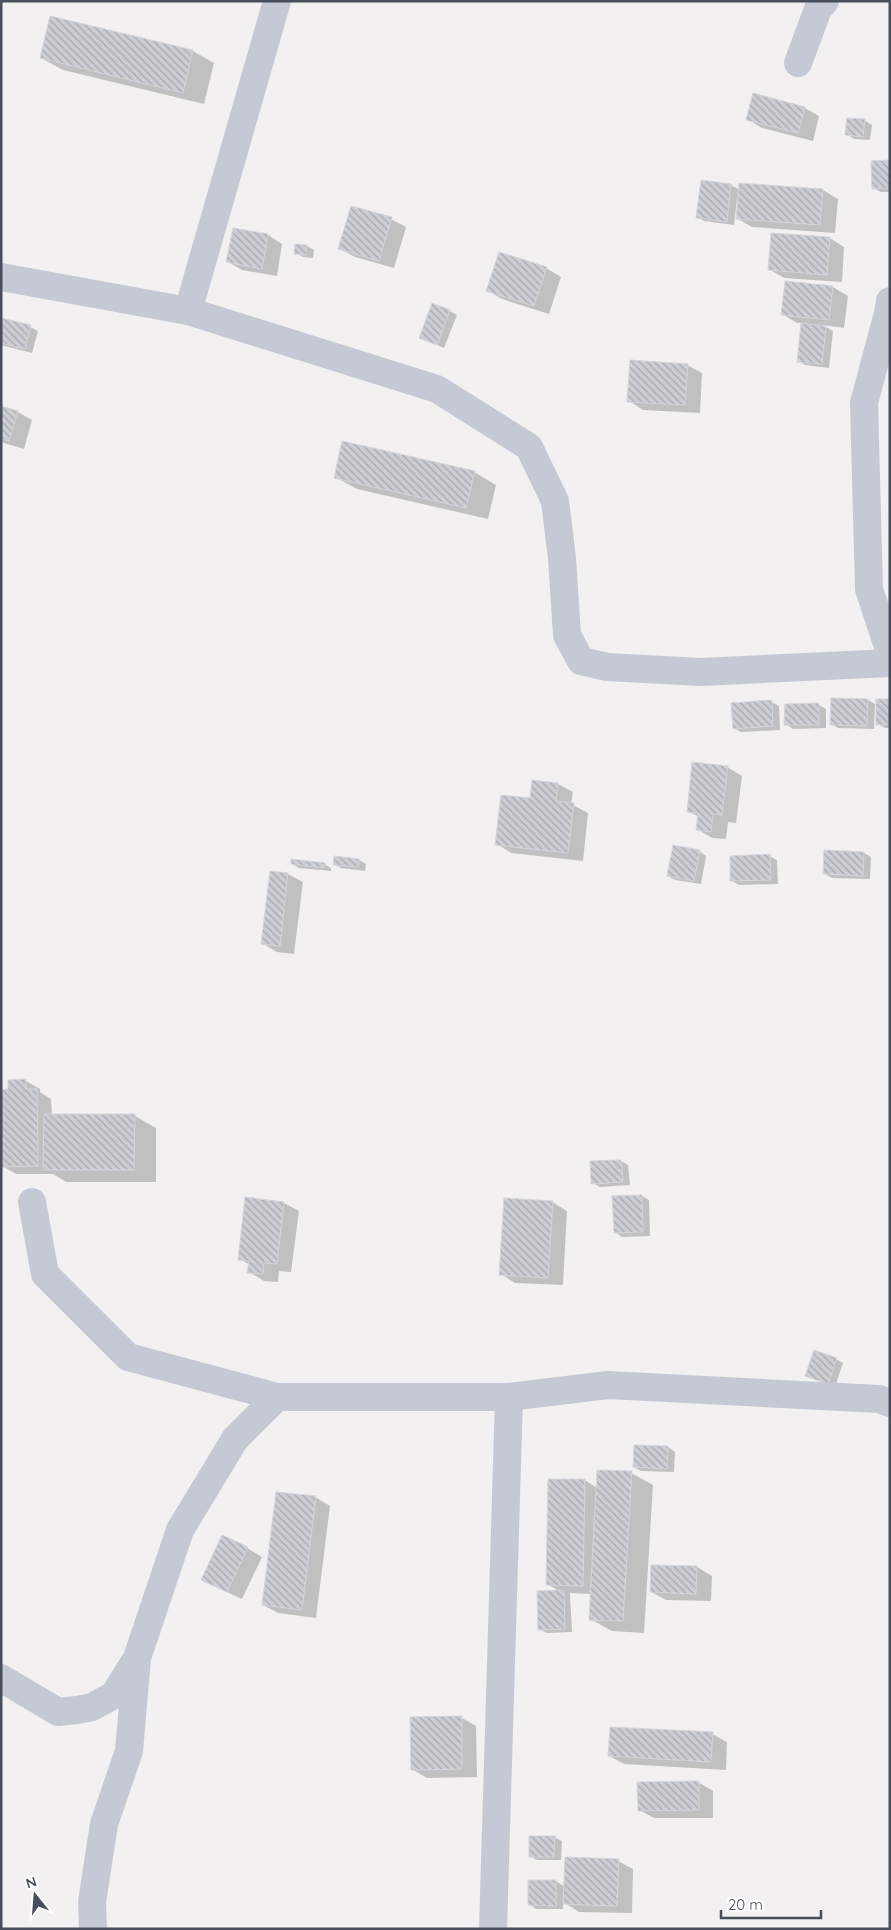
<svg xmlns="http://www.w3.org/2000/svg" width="891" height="1930" font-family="Quicksand,sans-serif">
	<defs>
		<pattern id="building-back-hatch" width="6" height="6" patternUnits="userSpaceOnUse" patternTransform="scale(1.25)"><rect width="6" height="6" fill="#cdced4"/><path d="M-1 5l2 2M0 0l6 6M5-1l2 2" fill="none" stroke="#a8a9af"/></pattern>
	</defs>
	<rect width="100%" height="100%" fill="#f2f0f0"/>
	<g fill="#0003">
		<polygon points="193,51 214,63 204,104 63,70 41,58"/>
		<polygon points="805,108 819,116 813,141 762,128 747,119"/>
		<polygon points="864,120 872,125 870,140 854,139 847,134"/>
		<polygon points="890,161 890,192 881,192 873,188"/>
		<polygon points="702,182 731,185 740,190 740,184 823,190 838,199 835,233 752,227 738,219 739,198 737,198 734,225 704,221 697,217"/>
		<polygon points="391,219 406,227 394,268 355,257 340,249"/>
		<polygon points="268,235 282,244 277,276 242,270 228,262"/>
		<polygon points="830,238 844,247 842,282 784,278 769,269"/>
		<polygon points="297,245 307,246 314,250 313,258 303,257 296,253"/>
		<polygon points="546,268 561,277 549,314 502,299 488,291"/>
		<polygon points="786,282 833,287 848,296 844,328 823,325 833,331 829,368 805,365 798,361 802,323 797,323 782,314"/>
		<polygon points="450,311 457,315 444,348 428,341"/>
		<polygon points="1,319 30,327 38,331 32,353 1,345"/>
		<polygon points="687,365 702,373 700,413 643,410 629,401"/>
		<polygon points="1,407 18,412 32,420 24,449 1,442"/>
		<polygon points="474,472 496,485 488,519 357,489 335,477"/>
		<polygon points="868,700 875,704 874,729 838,728 831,724"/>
		<polygon points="890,700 890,728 885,728 878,724"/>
		<polygon points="772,702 779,706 780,730 741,732 734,728"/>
		<polygon points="786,705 819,705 826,709 826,728 793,729 786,724"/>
		<polygon points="727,767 742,776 736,823 728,822 726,839 712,838 697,829 699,817 688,811"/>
		<polygon points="558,784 573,792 571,804 588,813 583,861 511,853 497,844 532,799"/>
		<polygon points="699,851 706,856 701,884 675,880 668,876"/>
		<polygon points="864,853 871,857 870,879 832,878 825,874"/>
		<polygon points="769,856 777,860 778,884 739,885 732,881"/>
		<polygon points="335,857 359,860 366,864 365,871 341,868 334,864"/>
		<polygon points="292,864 324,864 331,868 331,871 299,868"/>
		<polygon points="288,874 303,882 294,954 277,952 262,943"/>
		<polygon points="26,1081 40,1089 40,1092 51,1099 52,1115 135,1116 156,1128 156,1182 66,1182 53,1174 16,1174 2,1166 9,1091"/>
		<polygon points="621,1161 628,1165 630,1185 600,1187 593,1183"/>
		<polygon points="642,1196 649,1200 650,1236 622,1237 615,1232"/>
		<polygon points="552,1202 567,1211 563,1285 515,1283 501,1274"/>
		<polygon points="284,1203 299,1211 291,1272 279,1271 278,1282 264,1281 249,1272 250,1265 240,1259"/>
		<polygon points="836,1359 843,1363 835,1387 807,1376"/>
		<polygon points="668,1447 675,1452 674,1472 641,1471 634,1467"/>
		<polygon points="631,1473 653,1485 644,1633 612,1631 590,1619 592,1594 570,1593 572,1632 547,1633 539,1629 559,1591 547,1584 585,1480 597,1488"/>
		<polygon points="315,1497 330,1506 316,1618 278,1613 263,1605"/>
		<polygon points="247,1548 262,1557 242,1599 218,1588"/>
		<polygon points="652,1566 697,1567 712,1576 711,1601 666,1600 651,1592"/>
		<polygon points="462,1718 476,1726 477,1777 427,1778 412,1769"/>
		<polygon points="712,1734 727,1742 726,1770 624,1764 609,1756"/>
		<polygon points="698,1782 713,1791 713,1818 654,1818 639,1810"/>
		<polygon points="554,1837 562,1841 561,1860 537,1860 530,1856"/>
		<polygon points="618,1861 633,1869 632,1913 579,1912 563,1902 563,1909 536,1909 529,1904 556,1881 565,1887"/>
	</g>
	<g fill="url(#building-back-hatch)" stroke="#d4d4db">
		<polygon points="50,16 193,50 183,93 40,58"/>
		<polygon points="753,93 805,107 798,133 746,120"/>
		<polygon points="847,118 865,119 863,137 845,135"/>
		<polygon points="890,160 890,188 872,189 871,161"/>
		<polygon points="701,180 731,184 727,222 696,218"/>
		<polygon points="739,183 823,189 820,225 736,219"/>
		<polygon points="351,206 392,217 379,261 338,249"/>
		<polygon points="233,228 268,234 262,269 226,262"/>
		<polygon points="771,233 830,237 827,275 768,270"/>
		<polygon points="295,244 307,245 306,255 294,254"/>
		<polygon points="499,252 547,267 534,306 486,291"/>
		<polygon points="785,281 833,286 829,320 781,315"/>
		<polygon points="432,303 450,310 437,345 419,338"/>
		<polygon points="1,318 31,325 25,349 1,343"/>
		<polygon points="801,323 826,326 822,364 797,362"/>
		<polygon points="630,360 688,364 685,405 627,402"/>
		<polygon points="1,406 18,411 9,441 1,439"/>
		<polygon points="342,441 475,471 466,508 334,478"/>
		<polygon points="831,698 868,699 867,726 830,725"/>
		<polygon points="876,699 890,699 890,724 876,725"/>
		<polygon points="772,700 773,726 733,729 731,703"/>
		<polygon points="819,703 819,725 784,725 785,704"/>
		<polygon points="692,762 728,766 722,815 713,814 711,832 696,830 698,813 687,812"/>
		<polygon points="532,780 558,783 556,801 574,803 568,853 495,845 501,795 530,798"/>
		<polygon points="673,845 700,850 694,881 667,876"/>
		<polygon points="824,850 864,852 863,876 823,874"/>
		<polygon points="770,854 771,880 730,881 730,856"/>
		<polygon points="334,856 359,859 358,867 333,865"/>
		<polygon points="291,859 325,863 324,868 291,864"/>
		<polygon points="270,871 288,873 280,946 261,944"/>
		<polygon points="26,1079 26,1089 37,1089 38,1166 1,1167 1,1090 8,1089 8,1080"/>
		<polygon points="44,1114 135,1114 134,1170 43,1170"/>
		<polygon points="621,1160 623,1182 591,1184 590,1161"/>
		<polygon points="642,1195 643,1232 614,1233 612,1196"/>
		<polygon points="245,1197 284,1202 277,1264 264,1263 263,1274 247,1273 249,1261 238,1260"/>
		<polygon points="504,1198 553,1201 548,1278 499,1275"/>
		<polygon points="814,1350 837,1358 828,1384 805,1376"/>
		<polygon points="634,1445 668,1446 667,1469 633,1467"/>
		<polygon points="597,1470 632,1471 623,1621 589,1620"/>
		<polygon points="548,1479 585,1479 583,1586 546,1585"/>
		<polygon points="276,1492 316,1496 302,1610 262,1605"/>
		<polygon points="222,1535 248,1547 227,1592 201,1580"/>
		<polygon points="651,1565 697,1566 696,1594 650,1592"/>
		<polygon points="564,1590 565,1629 538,1630 537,1591"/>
		<polygon points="462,1716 462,1769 411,1770 410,1717"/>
		<polygon points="610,1727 713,1732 711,1762 608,1756"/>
		<polygon points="699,1781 699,1810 638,1811 637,1782"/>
		<polygon points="529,1836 555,1836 554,1857 529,1857"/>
		<polygon points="565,1857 619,1859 617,1906 563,1904"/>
		<polygon points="528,1880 556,1880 556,1906 528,1905"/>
	</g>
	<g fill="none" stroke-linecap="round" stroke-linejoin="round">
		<g stroke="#c4c9d4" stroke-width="28">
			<polyline points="798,63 818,9 825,1"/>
			<polyline points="1,277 188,311 437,389 529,447 555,501 562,558 567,635 581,661 607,667 701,672 890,663"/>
			<polyline points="890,301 888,313 864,403 869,589 890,653"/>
			<polyline points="188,311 277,1"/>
			<polyline points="32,1202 45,1274 128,1357 277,1397"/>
			<polyline points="1,1678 58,1712 77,1710 92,1707 114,1695 134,1663"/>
			<polyline points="93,1929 92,1902 104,1824 129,1751 137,1658 180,1530 235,1439 277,1397 509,1397 608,1385 879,1399 890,1403"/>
			<polyline points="493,1929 509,1397"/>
		</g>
	</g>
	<rect width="891" height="1930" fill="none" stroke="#484e5c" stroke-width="5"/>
	<g transform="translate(35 1895) rotate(343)" stroke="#ffffff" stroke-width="4" paint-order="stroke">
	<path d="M0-4L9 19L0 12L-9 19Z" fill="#484e5c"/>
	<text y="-8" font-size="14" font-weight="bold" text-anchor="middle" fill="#484e5c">N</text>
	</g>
	<path d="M721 1910v8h100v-8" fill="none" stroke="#484e5c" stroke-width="2.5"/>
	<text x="728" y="1910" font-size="15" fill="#484e5c" stroke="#ffffff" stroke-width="4" paint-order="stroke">20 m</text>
</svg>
